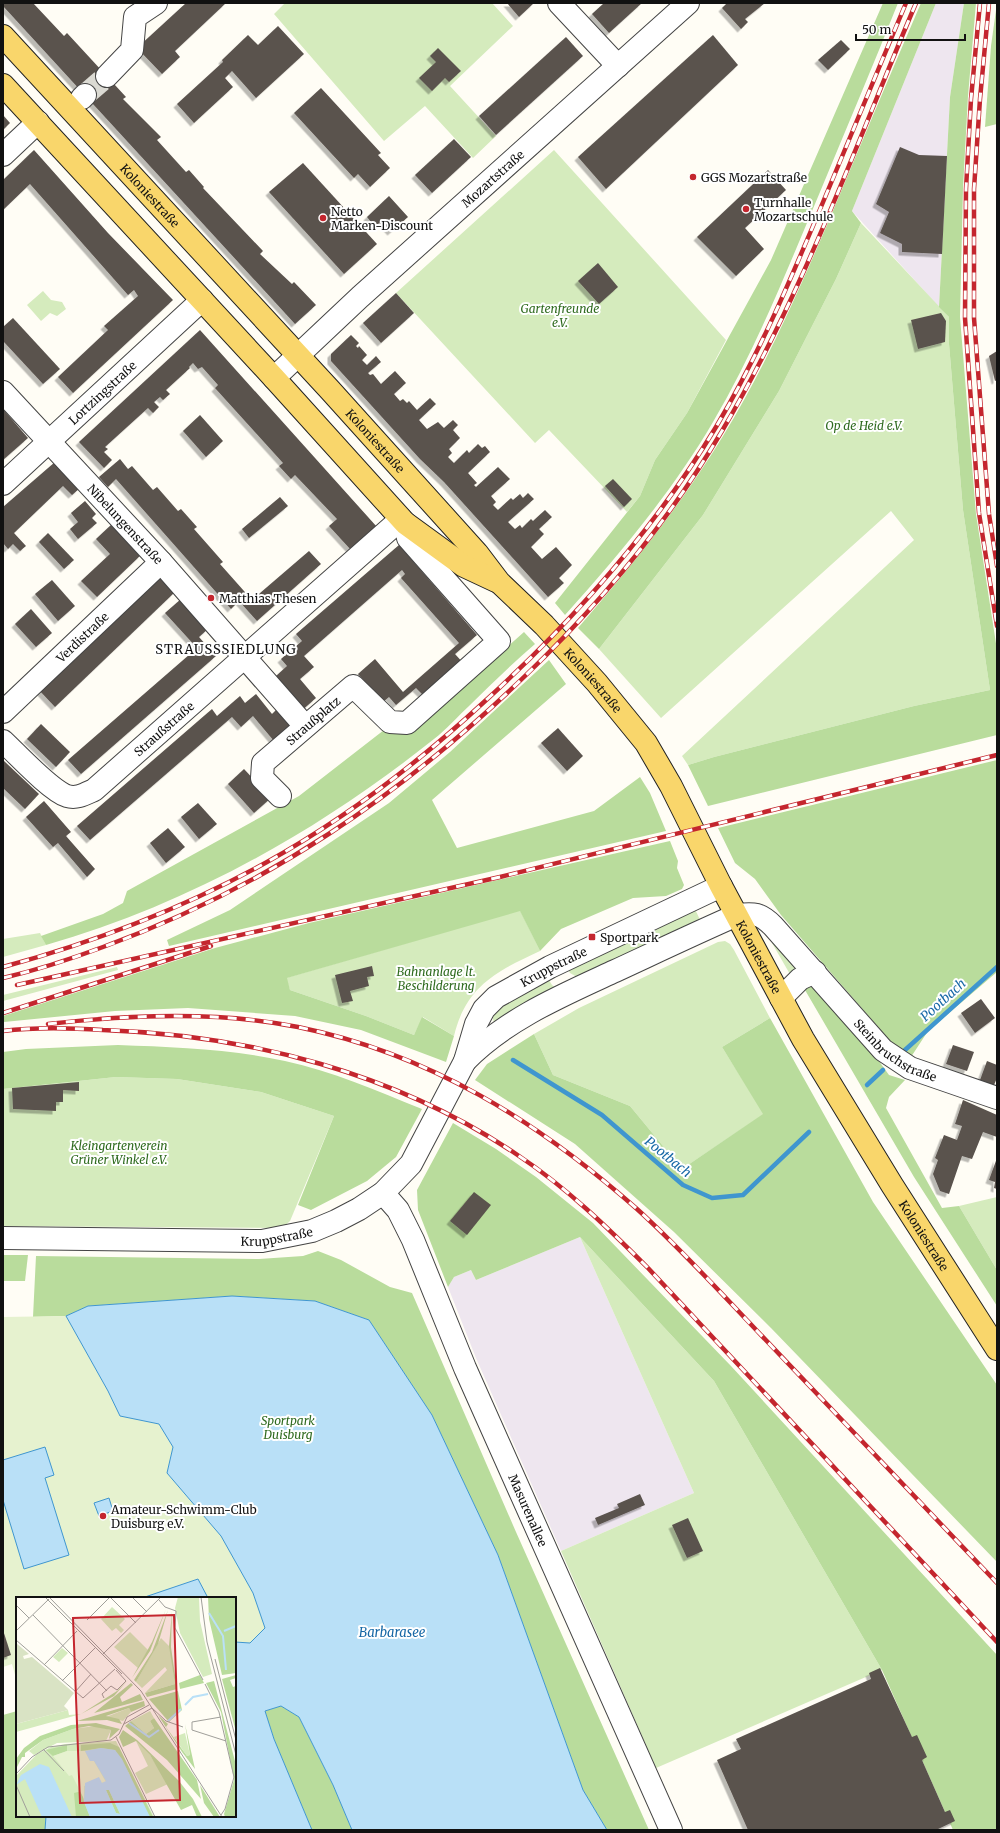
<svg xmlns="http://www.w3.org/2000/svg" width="1000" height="1833" font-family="Merriweather,serif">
	<defs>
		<filter id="shadow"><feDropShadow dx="-3.5" dy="3.5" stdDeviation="0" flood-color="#0004"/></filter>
	</defs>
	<rect width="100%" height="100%" fill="#fffdf5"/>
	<g fill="#eee6ef">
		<polygon points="936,3 964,3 950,97 939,307 852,211"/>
		<polygon points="580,1237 694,1493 561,1551 476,1358 448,1287 454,1277 471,1270 476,1280"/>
	</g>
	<g fill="#d5ebbd">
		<polygon points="285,3 492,3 513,26 450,86 496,136 473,158 425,106 384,141 274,14"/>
		<polygon points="554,150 726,340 687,413 655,460 640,496 627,512 549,430 535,443 396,293"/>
		<polygon points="861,223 949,317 949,344 963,510 990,690 914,706 714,757 688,765 682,756 914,540 891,511 661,718 599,649 703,515 779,391 836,279"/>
		<polygon points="43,291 51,300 62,302 66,309 57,316 50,313 41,321 27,305"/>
		<polygon points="694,907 701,922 577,977 570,973 566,967"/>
		<path d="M520 910 540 951C497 971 466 986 454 1036L423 1017 414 1035 366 1016 290 990 286 978Z"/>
		<polygon points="40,933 46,945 3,957 3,939"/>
		<polygon points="773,940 804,971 791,976 772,943"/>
		<polygon points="725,941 730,944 734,950 770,1018 722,1047 764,1114 682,1169 630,1106 553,1075 534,1034 579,1008 718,942"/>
		<polygon points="117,967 118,970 3,1001 3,995"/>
		<polygon points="547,977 552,985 558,990 495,1025 492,1016 501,1006"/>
		<polygon points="116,1077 177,1079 261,1092 334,1116 290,1221 282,1228 3,1226 3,1089"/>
		<polygon points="997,1197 997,1270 959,1206"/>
		<polygon points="580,1237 714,1381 882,1670 656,1768 561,1551 694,1493"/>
	</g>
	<g fill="#b9dc9c">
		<path d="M883 3H898C873 66 846 129 820 192 787 270 756 349 713 422 672 492 619 555 565 615L555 603 640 496 655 460 687 413 771 260Z"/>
		<path d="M921 3H936L852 211 861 223 836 279 779 391 703 515 599 649 578 628C631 567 681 505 723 436 764 369 796 297 827 225 858 151 889 77 921 3Z"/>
		<polygon points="964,3 976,3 968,96 963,188 960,317 976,514 997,650 997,735 708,806 688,765 714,757 914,706 990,690 963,510 949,344 949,317 939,307 950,97"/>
		<polygon points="997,3 997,124 985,127 991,46"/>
		<path d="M524 632 535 644C512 664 490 685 469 706 457 717 446 730 434 739 319 831 187 905 46 945L41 936 103 914 123 903 127 891 299 796 384 730 497 656Z"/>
		<polygon points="549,660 566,684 432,800 457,848 594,811 640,777 650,793 666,831 169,946 167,940 230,910 389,803 450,752"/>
		<polygon points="997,760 997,972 928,1031 911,1057 891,1042 781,915 755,879 735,863 718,828"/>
		<polygon points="670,841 678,861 677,868 684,885 682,889 666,896 633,898 561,929 540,951 520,911 287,978 290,990 366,1016 414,1035 422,1017 454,1036 446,1062 361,1030 295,1016 188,1008 115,1011 4,1022 3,1016 215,948 309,923"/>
		<polygon points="814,984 876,1057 889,1075 905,1080 889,1097 886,1108 942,1208 959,1206 997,1270 997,1306 914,1177 805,990 806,987"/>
		<polygon points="770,1018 873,1202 997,1385 997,1562 771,1328 674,1232 575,1144 475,1080 487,1064 534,1034 553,1075 630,1106 682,1169 763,1114 722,1047"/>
		<path d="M118 1045C174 1047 230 1049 285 1061 332 1071 377 1091 422 1109L396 1157 367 1181 311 1210 298 1205 334 1116 261 1092 177 1079 116 1077 3 1089V1052L26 1049Z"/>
		<polygon points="453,1123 496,1149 536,1177 593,1223 731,1366 997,1655 997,1830 953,1830 882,1670 714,1381 580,1237 476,1280 471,1270 454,1277 448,1287 418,1210 417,1190"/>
		<polygon points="318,1251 341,1260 390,1287 412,1293 516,1532 649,1830 607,1830 583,1790 498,1555 432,1415 369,1320 315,1301 232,1296 88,1306 66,1316 33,1317 36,1256 259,1259 303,1256"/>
		<polygon points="3,1255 28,1255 25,1281 3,1281"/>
		<polygon points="281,1706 299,1717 333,1785 352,1830 312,1830 274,1739 265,1711"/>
		<polygon points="17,1711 17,1816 46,1816 45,1830 3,1830 3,1715"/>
	</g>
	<polygon fill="#e6f2cf" points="66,1316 108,1391 120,1416 159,1424 173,1447 167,1473 221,1536 253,1593 265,1628 250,1643 235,1642 235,1598 208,1598 198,1579 142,1598 17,1598 17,1682 12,1664 3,1667 3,1317"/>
	<g fill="#b9e0f7" stroke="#3f96cf">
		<polygon points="232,1296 315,1301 369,1320 432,1415 498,1555 583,1790 607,1830 352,1830 333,1785 299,1717 281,1706 265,1711 274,1739 312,1830 45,1830 46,1816 235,1816 235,1642 250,1643 265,1628 253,1593 221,1536 167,1473 173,1447 159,1424 120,1416 108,1391 66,1316 88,1306"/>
		<polygon points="45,1447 54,1475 45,1478 69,1555 24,1569 3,1500 3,1460"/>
		<polygon points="109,1498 113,1511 99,1516 94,1503"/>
		<polygon points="198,1579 208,1598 142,1598"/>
	</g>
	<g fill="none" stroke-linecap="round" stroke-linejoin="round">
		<g stroke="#3f96cf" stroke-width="4.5">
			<polyline points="905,1050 997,967"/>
			<polyline points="513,1060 602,1115 683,1185 712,1198 743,1195 809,1132"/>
			<polyline points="867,1085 883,1070"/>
		</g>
	</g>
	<g fill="#5a524d" filter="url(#shadow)">
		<polygon points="3,3 33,3 64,36 67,33 126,97 123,99 161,137 157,140 186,172 189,170 204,187 203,188 263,251 260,254 292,284 294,282 316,305 295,324 3,6"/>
		<polygon points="186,3 226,3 175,51 180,57 162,74 137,48"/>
		<polygon points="507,3 534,3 519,17"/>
		<polygon points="604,3 642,3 609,33 592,14"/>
		<polygon points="727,3 765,3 745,19 748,22 741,29 722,8"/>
		<polygon points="278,26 304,54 256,98 232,71 225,78 233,87 194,123 177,104 223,62 222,60 248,35 258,45"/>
		<polygon points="713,35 738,65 606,189 578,157"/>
		<polygon points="566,37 583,56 496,135 479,116"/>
		<polygon points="841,40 850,49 828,70 818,60"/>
		<polygon points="438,48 461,71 449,82 445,78 432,91 419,78 436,62 430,56"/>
		<polygon points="321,88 381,153 378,155 390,168 370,187 358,174 354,178 294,113"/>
		<polygon points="3,115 10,123 3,130"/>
		<polygon points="454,139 471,157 432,193 415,175"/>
		<polygon points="900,147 919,155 947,156 942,254 902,252 902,244 880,233 889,212 876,204"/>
		<polygon points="34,150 108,233 173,300 73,393 58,377 108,330 104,326 138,296 134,290 128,295 30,184 3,210 3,180"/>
		<polygon points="303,163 377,244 344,274 269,192"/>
		<polygon points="768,170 786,190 745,228 764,249 736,276 697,237"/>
		<polygon points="389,196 408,217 391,232 381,221 375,227 367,217"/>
		<polygon points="598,263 618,287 599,304 578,281"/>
		<polygon points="396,293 414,313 381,343 363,323"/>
		<polygon points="941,313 946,321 945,342 918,349 911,320"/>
		<polygon points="13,318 60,369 43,384 3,341 3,327"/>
		<polygon points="200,330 377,527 351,550 329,526 337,519 295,475 291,479 279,466 283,463 215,388 218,385 202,367 198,369 193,363 189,367 190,368 166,390 170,394 163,400 160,397 154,402 159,407 153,413 148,408 105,447 108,449 104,452 112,460 104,468 79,442"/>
		<polygon points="351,335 359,343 356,346 358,348 359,346 367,355 362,360 367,365 376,356 381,362 368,373 370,375 373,374 381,384 395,371 406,383 394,394 400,401 403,399 407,403 409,401 417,410 430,398 436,404 419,420 427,429 438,422 444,428 453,420 458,425 453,430 460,438 449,449 452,453 448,457 454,463 467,450 469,453 478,444 482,448 485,446 490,452 468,473 477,483 474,485 476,487 498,467 510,479 491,496 496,502 493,505 498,510 511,498 513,500 520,494 523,498 528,493 534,499 508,522 515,529 520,525 522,528 531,519 533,521 545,510 552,517 539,529 544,534 531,547 542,559 556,547 572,565 559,578 564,583 548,597 444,482 420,459 331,361 331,354"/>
		<polygon points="997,351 997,380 995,381 989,356"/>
		<polygon points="3,409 28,438 3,460"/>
		<polygon points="200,415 223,441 206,457 183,431"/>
		<polygon points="120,459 128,469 132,466 153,490 157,487 178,511 181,509 197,527 194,529 223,562 220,564 252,600 309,551 321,564 257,621 239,601 231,609 116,479 108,487 99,477"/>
		<polygon points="55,462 79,489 72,495 63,486 14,533 26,546 20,551 13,544 8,549 3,543 3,507"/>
		<polygon points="613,479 632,499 624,507 605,486"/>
		<polygon points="280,497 288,506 249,538 242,529"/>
		<polygon points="85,501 96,514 92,518 97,523 78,539 70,529 78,522 71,513"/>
		<polygon points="112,524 141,555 97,597 81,581 110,554 96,539"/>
		<polygon points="48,533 74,560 64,569 39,542"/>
		<polygon points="399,545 477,635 455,654 465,665 426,698 416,688 396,705 389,697 383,702 358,674 375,659 403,692 459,643 401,578 405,574 402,570 304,656 314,667 300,679 316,698 300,712 288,697 292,694 276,676 287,666 281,659 302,641 296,634"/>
		<polygon points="158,576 174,593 55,707 38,689"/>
		<polygon points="52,580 75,606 58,621 35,594"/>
		<polygon points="181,599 208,629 199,637 216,656 81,774 68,760 197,648 165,613"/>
		<polygon points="31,609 52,633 36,647 15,624"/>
		<polygon points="256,694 272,714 276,710 291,727 274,741 253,716 241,727 232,717 90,840 77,826 212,709 217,716 240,696 245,703"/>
		<polygon points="41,724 70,752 56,767 27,739"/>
		<polygon points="558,728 583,756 567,771 541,743"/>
		<polygon points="3,760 39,794 25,809 3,788"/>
		<polygon points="244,769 271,798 254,813 228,784"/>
		<polygon points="44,801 71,832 66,836 95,869 87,877 58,843 53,847 26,817"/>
		<polygon points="198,803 217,824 199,839 181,817"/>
		<polygon points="168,828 185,847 166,863 150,843"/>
		<polygon points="372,966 374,976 367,977 369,986 350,991 353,1001 342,1003 335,975"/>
		<polygon points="981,999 995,1018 975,1033 961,1013"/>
		<polygon points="953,1045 974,1052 967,1071 946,1064"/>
		<polygon points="987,1061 997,1065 997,1078 994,1085 980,1080"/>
		<polygon points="79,1082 79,1091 63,1090 63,1102 56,1102 56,1111 13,1109 12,1088"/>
		<polygon points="963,1100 997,1115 997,1137 983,1132 972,1159 962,1156 949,1194 940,1191 933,1174 938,1160 935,1158 944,1135 957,1140 962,1126 955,1124"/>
		<polygon points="997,1158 997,1189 994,1188 995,1182 989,1180"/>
		<polygon points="474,1192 491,1205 467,1235 450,1221"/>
		<polygon points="640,1494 645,1505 598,1525 595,1518 619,1508 617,1504"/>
		<polygon points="688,1518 703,1551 687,1558 672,1525"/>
		<polygon points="3,1630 11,1655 3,1658"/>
		<polygon points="880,1668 912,1737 917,1735 927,1757 922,1760 945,1812 950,1810 955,1821 936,1830 748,1830 717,1760 741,1749 736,1739 871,1679 869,1673"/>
	</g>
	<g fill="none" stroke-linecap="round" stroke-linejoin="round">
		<polyline stroke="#dbdad3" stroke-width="22" stroke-dasharray="22 11" stroke-linecap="butt" points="85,95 107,76"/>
		<defs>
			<g id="minor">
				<polyline points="559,3 618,66"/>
				<polyline points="107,76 132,50 135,17 156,3"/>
				<polyline points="82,98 85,95"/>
				<polyline points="3,155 38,122"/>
				<path id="s1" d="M274 378 360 297 688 3"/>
				<path id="s2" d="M3 392 161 562 305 726"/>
				<path id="s3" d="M3 484 202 300"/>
				<path id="s4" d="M3 712 161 562"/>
				<path id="s5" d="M3 741C18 755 50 790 67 796 77 799 85 794 94 790L401 519"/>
				<path id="s6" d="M280 796 262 778 263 763 353 686 390 722 407 723 499 641 408 538 405 523"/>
				<polyline points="781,998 800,979 815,972"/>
				<path id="s7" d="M465 1061C506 1019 563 995 615 971 656 952 696 933 737 915 754 913 760 913 773 926L883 1050 910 1068 997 1098"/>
				<path id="s8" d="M383 1193 398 1210 413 1240 465 1368 671 1830"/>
				<path id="s9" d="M3 1238 262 1241 312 1231 336 1221 359 1209 383 1193 411 1164 465 1061 476 1024 484 1009 496 997 550 967 721 886"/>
			</g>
			<g id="major">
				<path id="s10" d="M3 36 330 390 477 553 499 582 544 625 597 683 646 743 671 786 721 886 803 1039 892 1185 997 1349"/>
				<polyline points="3,85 274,378 405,523 464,566 496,581"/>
			</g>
		</defs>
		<use href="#minor" stroke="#444" stroke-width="24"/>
		<use href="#major" stroke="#222" stroke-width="24"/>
		<use href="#minor" stroke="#fff" stroke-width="22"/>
		<use href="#major" stroke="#f9d66b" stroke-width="22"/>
		<defs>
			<g id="rail">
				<polyline points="980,3 971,99 966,189 965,318 979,513 997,626"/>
				<polyline points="989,3 980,99 974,189 974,318 989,514 997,566"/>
				<path d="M3 967C95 942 184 908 267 862 346 818 418 763 484 702 573 621 654 530 716 427 760 353 793 274 826 195 853 131 879 67 906 3"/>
				<path d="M3 978C37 970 71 959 103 947 265 888 402 795 525 676 601 603 669 521 722 431 802 296 855 147 916 3"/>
				<polyline points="17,985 500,877 997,755"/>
				<polyline points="3,1013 211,946"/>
				<path d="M48 1024C127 1015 219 1011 298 1027 430 1054 537 1121 637 1209 680 1248 720 1292 760 1334 839 1417 918 1500 997 1583"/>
				<path d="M3 1031C36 1027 70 1028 103 1030 249 1035 397 1073 519 1156 567 1188 608 1228 648 1268L997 1642"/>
			</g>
		</defs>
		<use href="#rail" stroke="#c4262e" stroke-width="4.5"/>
		<use href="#rail" stroke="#fff" stroke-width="3" stroke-dasharray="9" stroke-linecap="butt"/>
	</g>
	<g fill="#c4262e" stroke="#fff" stroke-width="1.5">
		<circle cx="693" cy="177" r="4"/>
		<circle cx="746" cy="209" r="4"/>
		<circle cx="323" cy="218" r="4"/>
		<circle cx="211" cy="598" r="4"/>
		<rect x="588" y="933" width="8" height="8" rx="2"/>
		<circle cx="103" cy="1516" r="4"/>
	</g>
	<g text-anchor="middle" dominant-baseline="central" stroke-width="4" stroke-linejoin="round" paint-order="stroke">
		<g font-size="12" fill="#111" stroke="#fff" text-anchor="start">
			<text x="701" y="177">GGS Mozartstraße</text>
			<text x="754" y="202">Turnhalle<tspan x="754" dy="14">Mozartschule</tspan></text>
			<text x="331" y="211">Netto<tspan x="331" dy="14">Marken-Discount</tspan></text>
			<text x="219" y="598">Matthias Thesen</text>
			<text x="600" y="937">Sportpark</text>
			<text x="111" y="1509">Amateur-Schwimm-Club<tspan x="111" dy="14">Duisburg e.V.</tspan></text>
		</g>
		<g font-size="12" fill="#111" stroke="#fff">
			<text stroke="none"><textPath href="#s1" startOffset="296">Mozartstraße</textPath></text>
			<text stroke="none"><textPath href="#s10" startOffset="217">Koloniestraße</textPath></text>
			<text stroke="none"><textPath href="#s3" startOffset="135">Lortzingstraße</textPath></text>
			<text stroke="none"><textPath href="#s10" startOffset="550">Koloniestraße</textPath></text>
			<text stroke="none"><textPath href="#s2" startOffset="180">Nibelungenstraße</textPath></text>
			<text stroke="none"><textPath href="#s4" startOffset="109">Verdistraße</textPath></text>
			<text stroke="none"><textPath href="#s10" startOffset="874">Koloniestraße</textPath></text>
			<text stroke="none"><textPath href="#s6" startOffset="106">Straußplatz</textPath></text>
			<text stroke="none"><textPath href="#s5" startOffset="206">Straußstraße</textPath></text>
			<text stroke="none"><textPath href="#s10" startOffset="1198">Koloniestraße</textPath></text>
			<text stroke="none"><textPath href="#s9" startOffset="685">Kruppstraße</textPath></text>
			<text stroke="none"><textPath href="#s7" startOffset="526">Steinbruchstraße</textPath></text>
			<text stroke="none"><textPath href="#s9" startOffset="274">Kruppstraße</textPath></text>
			<text stroke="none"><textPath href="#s10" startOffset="1522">Koloniestraße</textPath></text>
			<text stroke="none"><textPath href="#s8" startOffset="350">Masurenallee</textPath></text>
		</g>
		<g font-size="12" font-style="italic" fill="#2f6b1f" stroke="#fff">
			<text x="560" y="308">Gartenfreunde<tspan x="560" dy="14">e.V.</tspan></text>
			<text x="864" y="425">Op de Heid e.V.</text>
			<text x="436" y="971">Bahnanlage lt.<tspan x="436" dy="14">Beschilderung</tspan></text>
			<text x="119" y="1145">Kleingartenverein<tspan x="119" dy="14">Grüner Winkel e.V.</tspan></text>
			<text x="288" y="1420">Sportpark<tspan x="288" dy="14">Duisburg</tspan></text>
		</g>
		<g font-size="13" letter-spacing="1" fill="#111" stroke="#fff">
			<text x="226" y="649">STRAUSSSIEDLUNG</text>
		</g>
		<g font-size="13" font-style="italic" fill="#1768a6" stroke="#fff">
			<text transform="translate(943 1000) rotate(-42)">Pootbach</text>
			<text transform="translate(668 1157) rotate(39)">Pootbach</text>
			<text x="392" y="1632">Barbarasee</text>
		</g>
	</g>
	<g transform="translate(16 1597)">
		<rect width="220" height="220" fill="#fffdf5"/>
		<path d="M162 0H183L184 24 196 77 187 80 164 36 159 11ZM96 10 109 22 103 28 108 33 105 36 100 31 96 34 85 22ZM114 35 132 53 122 71 98 50ZM145 41 154 50 159 87 129 96 151 73 149 70 126 91 120 85ZM46 51 52 56 43 65 37 60ZM113 111 115 115 107 124 90 120ZM52 113 53 118 65 117 0 135V127ZM134 114 138 121 134 124 138 131 130 137 115 124ZM79 129 95 133 90 144 41 146 18 158 13 154 27 143 57 132ZM169 136 174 158 171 159 158 140ZM100 144 138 220H0V179L21 157 35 150 49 147ZM120 144 134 158 152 187 130 197 119 176 132 169Z" fill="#d5ebbd"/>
		<path d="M192 0H220V76L206 78 193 22ZM150 12 134 54 116 81 136 45ZM152 13 142 47 120 85 118 83 136 55ZM156 14 155 50 161 92 131 100 129 96 159 87 153 49ZM184 78 188 86 164 92 163 86ZM220 78V81L214 83 217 90 220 89V135L206 82ZM112 83 98 99 65 117 101 94ZM198 84 220 168V220H209L208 217 218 183 205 115 190 86ZM115 86 117 88 104 100 106 105 124 97 127 103 78 116ZM162 94 166 113 153 125 133 102ZM128 104 129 109 115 115 113 111 90 119 103 122 106 127 91 123 61 124ZM142 118 152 127 150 130 171 159 174 158 169 127 179 172 166 155ZM138 121 181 183 185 202 151 163 109 129 115 124 130 137 138 131 134 124ZM80 126 104 132 93 142 95 133 73 129 57 132 27 143 9 156V160H6L0 172V162L8 151 24 139 55 128ZM107 133 121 143 163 184 177 202 186 220H181L176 208 165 213 134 158 120 144 107 150 103 140ZM94 146 103 150 137 220H134L122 200 113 176 99 153 85 151 65 154V148ZM51 148V154L37 159 30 153ZM184 188 204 220H198L188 206ZM90 193H93L104 217 100 216ZM66 194 68 205 74 220H60L58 196Z" fill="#b9dc9c"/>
		<path d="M0 46 13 57 7 59 8 62 16 60 58 96 48 109 52 113 0 127Z" fill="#d9e3c4"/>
		<path d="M51 154H69L74 164H78L90 185 68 189V202L56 178 53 179 37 159Z" fill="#e6f2cf"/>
		<path d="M85 151 99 153 106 162 134 220H74L68 205 69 186 83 180 86 186 90 184 78 164H74L69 154ZM90 193H93L104 217 100 216ZM24 167 33 170 56 220H26L9 182 0 188 5 178Z" fill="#b9e0f7" fill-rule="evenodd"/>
		<path fill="none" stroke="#b9e0f7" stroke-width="2" d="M193 16 207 39 210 73M208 34 220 29M169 108 177 100 192 97M152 124 165 112M113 126 133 140 143 133"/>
		<path fill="none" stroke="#a09f9a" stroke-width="1" d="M29 0 106 77M33 0 125 94 206 220M94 0 120 26M116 0 131 15M185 0 191 45 220 158M143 3 149 10 160 14 159 31 187 83M0 8 13 21M17 18 91 94M71 23 94 0M0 34 33 2M0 43 67 101 99 72M87 57 145 0M199 62 220 143M28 68 61 34M46 84 79 51M189 87 203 115 218 180 209 212 205 218M59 95 75 77M88 101 86 97 95 89 101 93 110 84 100 73M205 120 176 125V133L210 144M108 127 136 111 150 124 167 130M100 140 139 220M27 152 48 174M0 177 16 160 32 150 95 143 103 137 111 120 133 108M0 188 14 220"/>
		<path fill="#c4262e" fill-opacity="0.15" stroke="#c4262e" stroke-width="2" d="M158 18 164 203 64 206 57 21Z"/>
		<rect width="220" height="220" fill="none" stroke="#111" stroke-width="2"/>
	</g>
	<rect width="1000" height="1833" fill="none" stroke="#111111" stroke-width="8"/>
	<path d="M856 34v6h109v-6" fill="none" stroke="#111111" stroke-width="2"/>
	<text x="862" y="34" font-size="12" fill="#111111" stroke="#ffffff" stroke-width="3" paint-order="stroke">50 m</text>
</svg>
